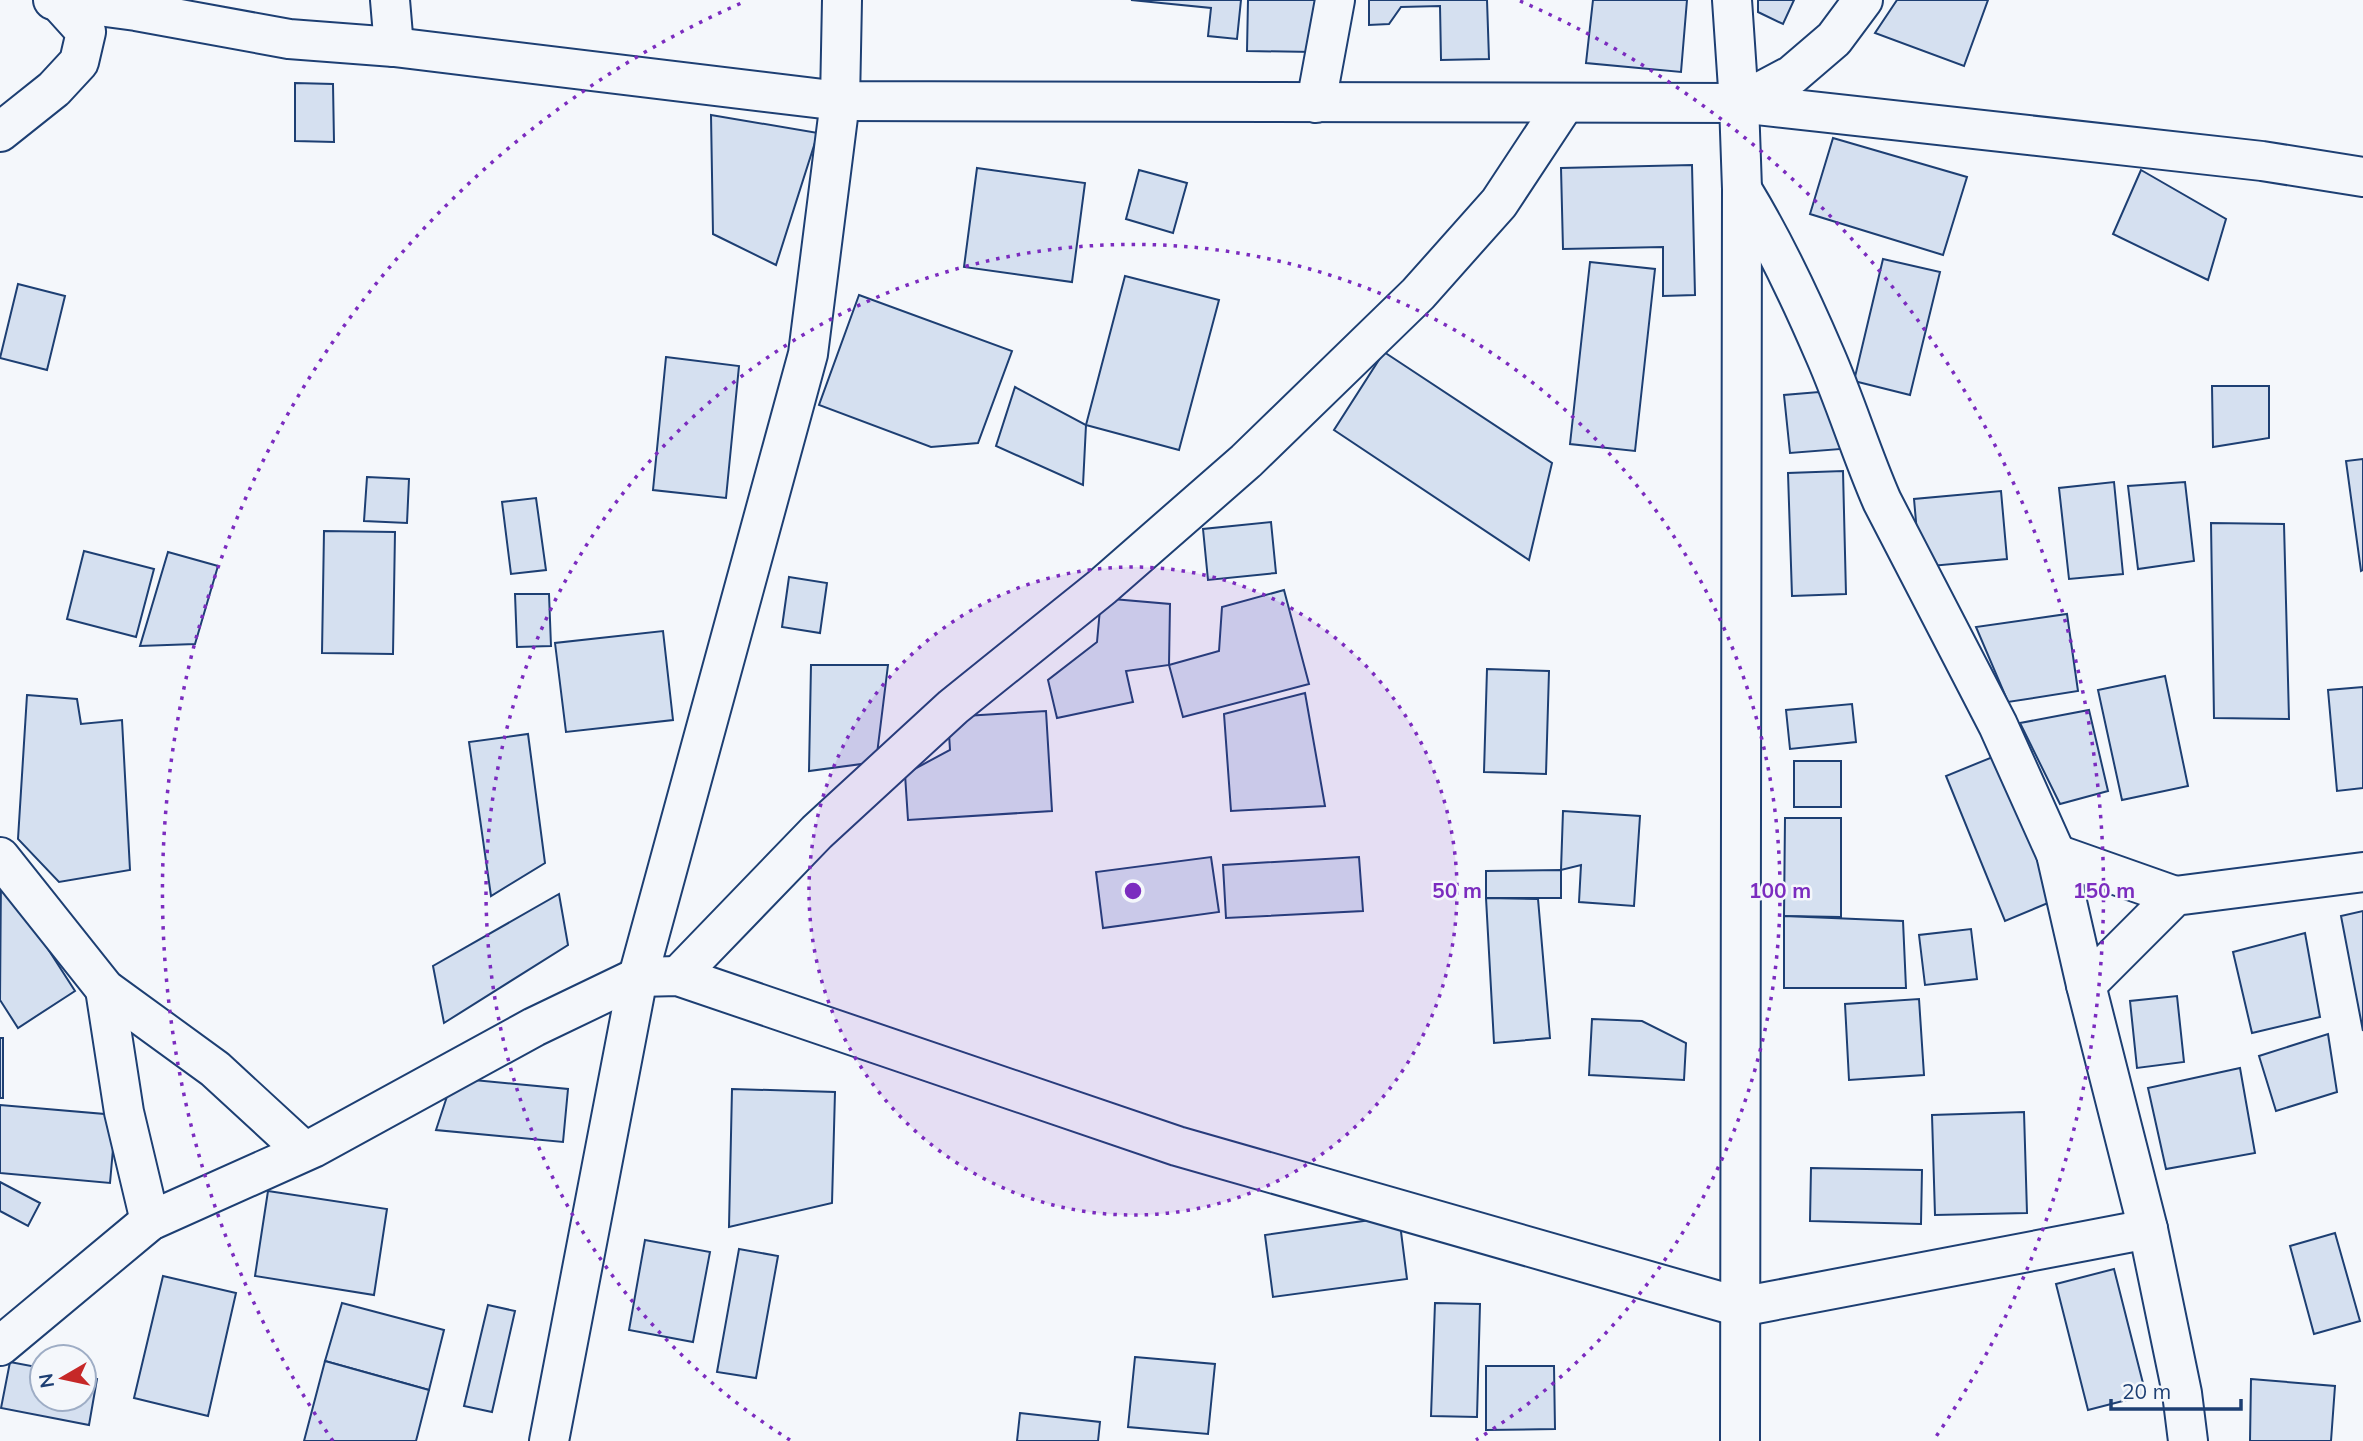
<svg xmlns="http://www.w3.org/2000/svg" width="2363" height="1441" font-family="Mulish,sans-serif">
	<rect width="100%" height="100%" fill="#f4f7fb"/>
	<g fill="#d5e0f0" stroke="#1d3f73" stroke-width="2">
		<polygon points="1131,0 1241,0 1237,39 1208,36 1211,8"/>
		<polygon points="1248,0 1315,0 1313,52 1247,51"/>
		<polygon points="1369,0 1487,0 1489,59 1441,60 1440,6 1401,7 1389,24 1369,25"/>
		<polygon points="1593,0 1687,0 1681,72 1586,63"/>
		<polygon points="1758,0 1794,0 1783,24 1758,12"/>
		<polygon points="1897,0 1988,0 1964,66 1875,33"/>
		<polygon points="295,83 333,84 334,142 295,141"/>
		<polygon points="711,115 818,133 776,265 713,234"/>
		<polygon points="1833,138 1967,177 1943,255 1810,214"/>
		<polygon points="1692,165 1695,295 1663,296 1663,247 1563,249 1561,168"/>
		<polygon points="977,168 1085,183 1072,282 964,267"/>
		<polygon points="1139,170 1187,183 1173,233 1126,219"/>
		<polygon points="2141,170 2226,219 2208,280 2113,234"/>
		<polygon points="1883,259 1940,272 1910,395 1854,381"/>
		<polygon points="1590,262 1655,269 1635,451 1570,444"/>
		<polygon points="1125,276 1219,300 1179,450 1086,425"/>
		<polygon points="18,284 65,296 47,370 0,358"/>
		<polygon points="859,295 1012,351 978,443 931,447 819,405"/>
		<polygon points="1384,352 1552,463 1529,560 1334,430"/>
		<polygon points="666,357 739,366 726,498 653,490"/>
		<polygon points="2212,386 2269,386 2269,438 2213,447"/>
		<polygon points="1015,387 1086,425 1083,485 996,446"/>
		<polygon points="1819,392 1854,448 1790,453 1784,395"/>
		<polygon points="2363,459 2363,570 2361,571 2346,461"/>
		<polygon points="1843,471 1846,594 1792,596 1788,473"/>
		<polygon points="367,477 409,479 407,523 364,521"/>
		<polygon points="2114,482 2123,574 2069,579 2059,488"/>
		<polygon points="2185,482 2194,561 2138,569 2128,486"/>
		<polygon points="2001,491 2007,559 1920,567 1914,499"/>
		<polygon points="536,498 546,570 511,574 502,502"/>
		<polygon points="1271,522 1276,573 1208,580 1203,529"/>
		<polygon points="2211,523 2284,524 2289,719 2214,718"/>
		<polygon points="324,531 395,532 393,654 322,653"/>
		<polygon points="84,551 154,569 136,637 67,619"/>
		<polygon points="168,552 218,566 195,644 140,646"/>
		<polygon points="789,577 827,583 820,633 782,627"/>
		<polygon points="1284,590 1309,684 1183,717 1169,665 1219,651 1222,607"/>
		<polygon points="515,594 549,594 551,646 517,647"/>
		<polygon points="1101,598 1170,604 1169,665 1126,671 1133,702 1057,718 1048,680 1097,642"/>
		<polygon points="2067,614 2078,691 2008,702 1976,627"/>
		<polygon points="663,631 673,720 566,732 555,643"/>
		<polygon points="811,665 888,665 876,762 809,771"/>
		<polygon points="1487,669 1549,671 1546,774 1484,772"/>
		<polygon points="2165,676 2188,786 2122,800 2098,690"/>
		<polygon points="2363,687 2363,788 2337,791 2328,690"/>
		<polygon points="1305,693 1325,806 1231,811 1224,714"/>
		<polygon points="27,695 77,699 81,724 122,720 130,870 59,882 18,839"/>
		<polygon points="1852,704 1856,742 1790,749 1786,710"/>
		<polygon points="2089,710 2108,791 2060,804 2020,723"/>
		<polygon points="1046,711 1052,811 908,820 905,774 950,750 948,717"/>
		<polygon points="528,734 545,863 491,896 469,742"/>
		<polygon points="2005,752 2054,874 2048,903 2005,921 1946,776"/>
		<rect x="1794" y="761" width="47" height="46"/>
		<polygon points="1563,811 1640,816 1634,906 1579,902 1581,865 1561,870"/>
		<polygon points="1785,818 1841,818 1841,917 1784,916"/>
		<polygon points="1211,857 1219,912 1103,928 1096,872"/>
		<polygon points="1359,857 1363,911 1226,918 1223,865"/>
		<polygon points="1561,870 1561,898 1486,898 1486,871"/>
		<polygon points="1,876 75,991 18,1028 0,1000"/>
		<polygon points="559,894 568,945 444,1023 433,966"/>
		<polygon points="1486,898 1538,899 1550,1038 1494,1043"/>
		<polygon points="2363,911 2363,1031 2341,916"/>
		<polygon points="1784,916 1903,921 1906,988 1784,988"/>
		<polygon points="1971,929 1977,979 1925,985 1919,935"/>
		<polygon points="2305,933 2320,1017 2252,1033 2233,952"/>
		<polygon points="2177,996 2184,1062 2137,1068 2130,1001"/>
		<polygon points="1919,999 1924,1075 1849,1080 1845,1004"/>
		<polygon points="1592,1019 1642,1021 1686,1043 1684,1080 1589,1075"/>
		<polygon points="2328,1034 2337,1092 2276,1111 2259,1056"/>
		<rect x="0" y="1038" width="3" height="60"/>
		<polygon points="2240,1068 2255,1153 2166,1169 2148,1088"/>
		<polygon points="453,1078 568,1089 563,1142 436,1130"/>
		<polygon points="732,1089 835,1092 832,1203 729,1227"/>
		<polygon points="0,1105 116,1115 110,1183 0,1173"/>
		<polygon points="2024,1112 2027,1213 1935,1215 1932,1115"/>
		<polygon points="1811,1168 1922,1170 1921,1224 1810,1221"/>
		<polygon points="0,1182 40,1203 28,1226 0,1211"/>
		<polygon points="268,1191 387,1209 374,1295 255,1276"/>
		<polygon points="1399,1216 1407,1279 1273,1297 1265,1235"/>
		<polygon points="2335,1233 2360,1321 2314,1334 2290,1246"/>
		<polygon points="645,1240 710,1252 693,1342 629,1330"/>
		<polygon points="739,1249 778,1256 756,1378 717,1372"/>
		<polygon points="2114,1269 2146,1395 2088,1410 2056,1284"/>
		<polygon points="163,1276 236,1293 208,1416 134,1398"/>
		<polygon points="342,1303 444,1330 429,1390 325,1361"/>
		<polygon points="1435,1303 1480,1304 1477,1417 1431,1416"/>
		<polygon points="488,1305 515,1311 492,1412 464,1406"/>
		<polygon points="1135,1357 1215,1364 1208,1434 1128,1427"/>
		<polygon points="325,1361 429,1390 416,1441 304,1441"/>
		<polygon points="10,1362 42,1368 42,1399 84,1399 84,1376 97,1379 89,1425 1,1408"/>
		<polygon points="1486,1366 1554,1366 1555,1429 1486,1430"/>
		<polygon points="2251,1379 2335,1386 2331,1441 2250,1441"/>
		<polygon points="1020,1413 1100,1422 1098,1441 1017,1441"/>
	</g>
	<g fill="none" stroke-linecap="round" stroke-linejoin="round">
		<defs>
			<g id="minor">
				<polyline points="53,0 136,11 289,39 394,47 840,101 1739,103 2262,161 2363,177"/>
				<polyline points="390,0 394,47"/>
				<polyline points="1732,0 1739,103 1742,189 1740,1441"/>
				<polyline points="1316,103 1335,0"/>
				<polyline points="1739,103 1792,75 1834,39 1863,0"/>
				<polyline points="0,132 54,89 79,62 86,32 58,1"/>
				<path d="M1743 191C1774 242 1801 299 1825 355 1846 403 1861 453 1882 501L1998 725 2056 854 2086 985 2148 1229 2182 1393 2188 1441"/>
				<polyline points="2056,854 2175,896"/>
				<polyline points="0,857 105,989 215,1069 304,1151"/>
				<polyline points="678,976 817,832 953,707 1102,587 1246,461 1418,294 1499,203 1565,103"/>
				<polyline points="2086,985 2175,896 2363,872"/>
				<polyline points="105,989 124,1112 150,1221"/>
				<polyline points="0,1346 150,1221 313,1148 534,1027 638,977 678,976 1177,1146 1740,1307 2148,1229"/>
				<polyline points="549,1441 638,977 808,354 840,101 842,0"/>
			</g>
		</defs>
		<use href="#minor" stroke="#1d3f73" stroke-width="42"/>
		<use href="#minor" stroke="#f4f7fb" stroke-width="38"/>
	</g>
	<circle cx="1133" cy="891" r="324" fill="#7b2cbf" fill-opacity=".12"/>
	<g fill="none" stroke="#7b2cbf" stroke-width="3.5" stroke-dasharray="3.5 7">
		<circle cx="1133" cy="891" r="324"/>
		<path d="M790 1440A647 647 0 1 1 1476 1440"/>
		<path d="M333 1441A971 971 0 0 1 746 1M1520 1A971 971 0 0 1 1933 1441"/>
	</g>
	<circle cx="1133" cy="891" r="10" fill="#7b2cbf" stroke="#f4f7fb" stroke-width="3.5"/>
	<g font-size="21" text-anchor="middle" font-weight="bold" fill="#7b2cbf" stroke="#f4f7fb" stroke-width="5" stroke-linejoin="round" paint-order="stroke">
		<text x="1457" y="898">50 m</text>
		<text x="1780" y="898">100 m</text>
		<text x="2104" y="898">150 m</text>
	</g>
	<g transform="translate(63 1378) rotate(261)"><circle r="33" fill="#f4f7fb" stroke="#9eadc5" stroke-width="2"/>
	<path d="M0-5L12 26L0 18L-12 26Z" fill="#c62828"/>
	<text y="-10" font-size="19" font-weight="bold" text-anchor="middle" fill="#1d3f73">N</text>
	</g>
	<path d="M2111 1399v10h130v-10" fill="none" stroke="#1d3f73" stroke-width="3.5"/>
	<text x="2122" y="1399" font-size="21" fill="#1d3f73" stroke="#f4f7fb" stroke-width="5" paint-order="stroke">20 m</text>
</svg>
